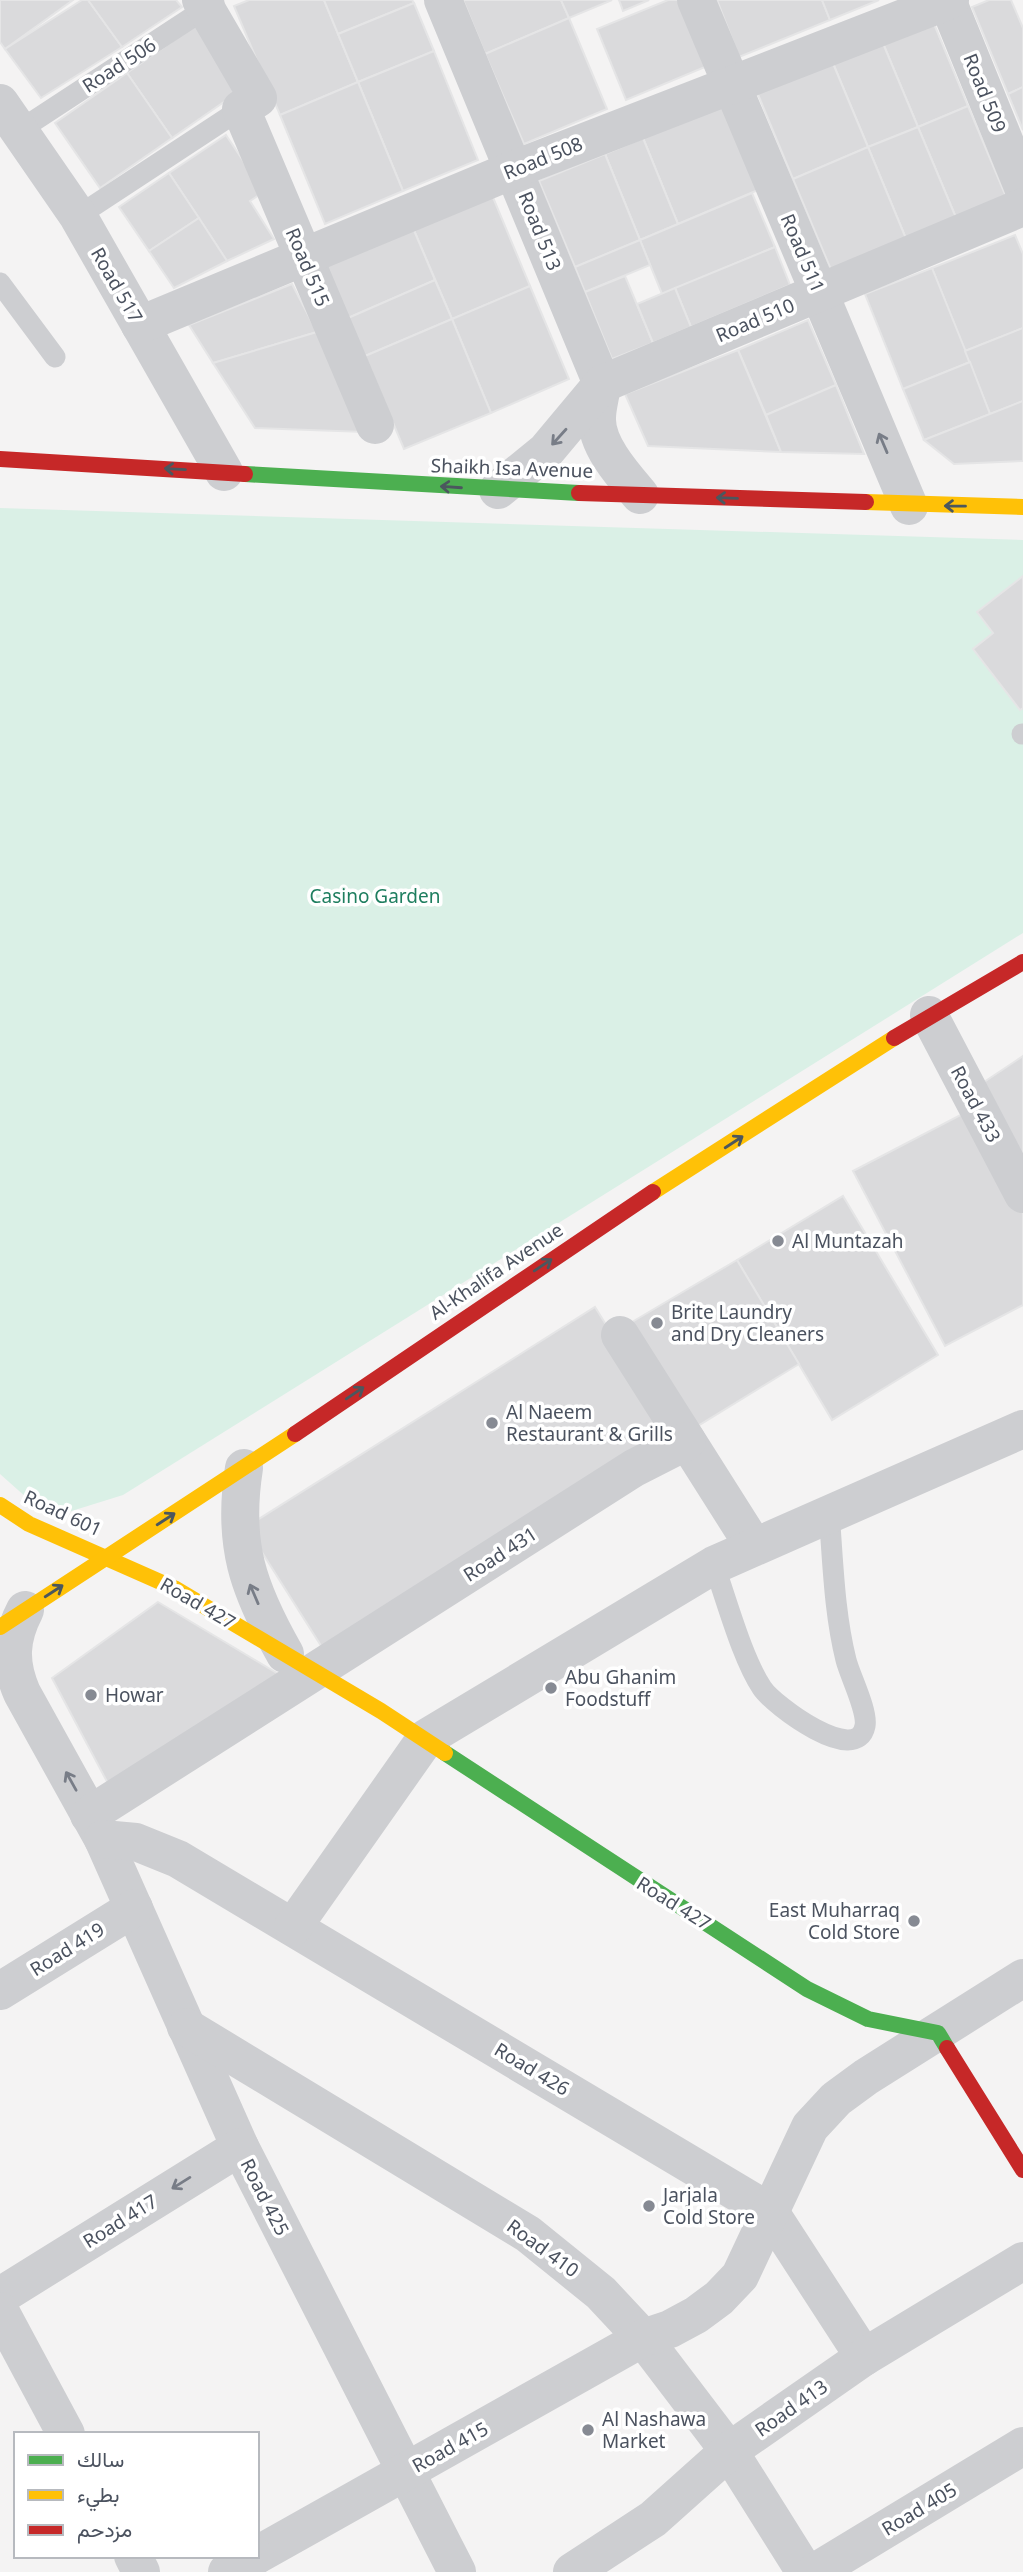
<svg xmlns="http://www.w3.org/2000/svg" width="1023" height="2572" font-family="'Noto Sans',Vazirmatn,sans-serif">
	<rect width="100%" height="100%" fill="#f4f3f3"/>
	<polygon fill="#daf0e6" points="0,508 1023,540 1023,933 123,1495 62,1514 27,1498 0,1474"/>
	<g fill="#dadadc" stroke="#e5e5e6" stroke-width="2">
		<polygon points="0,0 73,0 5,49 0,42"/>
		<polygon points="82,0 88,0 122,47 41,98 5,49"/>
		<polygon points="88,0 176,0 182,7 122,47"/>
		<polygon points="249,0 324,0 358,82 280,115 234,6"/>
		<polygon points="324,0 412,0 414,3 338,34"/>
		<polygon points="463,0 561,0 569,18 485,54"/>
		<polygon points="561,0 612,0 569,18"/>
		<polygon points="619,0 649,0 623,11"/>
		<polygon points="668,0 678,0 705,67 626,100 597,29"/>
		<polygon points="717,0 822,0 830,20 739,57"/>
		<polygon points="822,0 879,0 830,20"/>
		<polygon points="989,0 1011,0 1023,28 1023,87 1008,94 972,7"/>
		<polygon points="414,3 434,51 358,82 338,34"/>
		<polygon points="569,18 607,109 524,144 485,54"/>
		<polygon points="932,19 968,106 918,127 882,41"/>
		<polygon points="196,25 241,90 172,138 127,73"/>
		<polygon points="882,41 918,127 868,147 832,61"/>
		<polygon points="434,51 478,160 403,191 358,82"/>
		<polygon points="832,61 868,147 793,179 757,92"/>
		<polygon points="127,73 172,138 100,188 55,123"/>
		<polygon points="358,82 403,191 325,224 280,115"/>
		<polygon points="1023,87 1023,130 1008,94"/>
		<polygon points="723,104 758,190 678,224 643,138"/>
		<polygon points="968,106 1007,199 957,220 918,127"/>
		<polygon points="918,127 957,220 907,241 868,147"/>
		<polygon points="226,135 264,192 250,201 274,239 227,261 169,173"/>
		<polygon points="643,138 678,224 640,240 605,154"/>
		<polygon points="868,147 907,241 832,272 793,179"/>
		<polygon points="605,154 640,240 575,267 539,181"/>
		<polygon points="169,173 199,218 149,251 119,207"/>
		<polygon points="752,193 775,247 662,294 640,240"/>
		<polygon points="492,195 530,286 452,319 413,228"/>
		<polygon points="199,218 227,261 174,288 149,251"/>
		<polygon points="413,228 435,280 348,318 326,265"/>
		<polygon points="1015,235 1023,254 1023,328 965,351 932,268"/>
		<polygon points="640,240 650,265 585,292 575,267"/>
		<polygon points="775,247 790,285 691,327 675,288"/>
		<polygon points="932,268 970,362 903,389 865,294"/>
		<polygon points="625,276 653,343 612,359 585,292"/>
		<polygon points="435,280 452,319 365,356 348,318"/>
		<polygon points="292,284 317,332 213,363 189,325"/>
		<polygon points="530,286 569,379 491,413 452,319"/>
		<polygon points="675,288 691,327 653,343 637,304"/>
		<polygon points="452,319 491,413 404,449 365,356"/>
		<polygon points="808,320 836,385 766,415 738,350"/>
		<polygon points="1023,328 1023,401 990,414 965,351"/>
		<polygon points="317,332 364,432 255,428 213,363"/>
		<polygon points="738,350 781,452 648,446 625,394"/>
		<polygon points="970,362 990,414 924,440 903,389"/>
		<polygon points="836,385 864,454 781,452 766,415"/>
		<polygon points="1023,401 1023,461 954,464 924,440"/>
		<polygon points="1023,576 1023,708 1020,710 973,649 993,633 977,612"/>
		<polygon points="1023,1056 1023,1169 978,1086"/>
		<polygon points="970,1110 1023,1210 1023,1305 945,1346 853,1171"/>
		<polygon points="843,1196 938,1355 832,1420 737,1260"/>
		<polygon points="737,1260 799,1364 696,1427 632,1322"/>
		<polygon points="595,1307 673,1432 325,1652 246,1527"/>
		<polygon points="158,1602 285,1678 112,1791 52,1678"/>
	</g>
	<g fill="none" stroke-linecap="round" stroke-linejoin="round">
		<g stroke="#cdced1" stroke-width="21">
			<polyline points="20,130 214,3"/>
			<polyline points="78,216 241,109"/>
			<polyline points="0,283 55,357"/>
			<polyline points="1022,734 1023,734"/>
			<path d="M714 1565C727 1601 742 1658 762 1688 774 1706 857 1767 865 1726 868 1711 850 1676 846 1660 834 1612 833 1561 829 1512"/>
		</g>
		<g stroke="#cdced1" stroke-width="38">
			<polyline points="201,0 258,98 241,109 375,425"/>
			<path d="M443 0 602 384C601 395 597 407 597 418 596 445 623 475 640 495"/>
			<polyline points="696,0 909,506"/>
			<polyline points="947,0 1023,187"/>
			<polyline points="0,103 78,216 224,472"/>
			<polyline points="140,325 515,169 950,0"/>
			<polyline points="498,490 546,451 602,384 1023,207"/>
			<polyline points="929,1015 1023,1194"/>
			<polyline points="620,1335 753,1545"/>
			<path d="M244 1468C232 1544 248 1589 285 1654"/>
			<path d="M25 1610C10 1639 9 1663 22 1693L103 1839 240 2147 457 2572"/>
			<polyline points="89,1815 634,1468 687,1441"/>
			<polyline points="103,1839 136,1842 178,1859 770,2212 864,2357"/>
			<polyline points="293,1927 426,1738 714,1565 1023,1429"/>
			<polyline points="0,1991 134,1908"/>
			<polyline points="186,2027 528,2234 601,2293 643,2338 729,2451 805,2572"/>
			<polyline points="0,2296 240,2147"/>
			<polyline points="0,2311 66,2434"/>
			<polyline points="257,2555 643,2338 670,2329 696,2315 719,2298 740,2276 810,2127 836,2099 866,2077 1023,1978"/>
			<polyline points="133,2556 141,2572"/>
			<polyline points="227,2572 255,2556"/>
			<polyline points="572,2572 653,2519 729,2451 864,2357 1023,2261"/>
			<polyline points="815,2572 1023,2446"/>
		</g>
		<g stroke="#4caf50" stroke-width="16">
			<polyline points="245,474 579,493"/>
			<polyline points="445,1753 807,1989 868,2019 938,2033 947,2048"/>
		</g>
		<g stroke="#ffc107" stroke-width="16">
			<polyline points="866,502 1023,507"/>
			<polyline points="653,1192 894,1038"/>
			<polyline points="0,1505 29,1524 174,1588 381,1711 445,1753"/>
			<polyline points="0,1627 295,1434"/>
		</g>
		<g stroke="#c62828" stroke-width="16">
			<polyline points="0,459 245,474"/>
			<polyline points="579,493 866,502"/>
			<polyline points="894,1038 1023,962"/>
			<polyline points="295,1434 653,1192"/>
			<polyline points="947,2048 1023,2170"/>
		</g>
	</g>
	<defs><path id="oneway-shaft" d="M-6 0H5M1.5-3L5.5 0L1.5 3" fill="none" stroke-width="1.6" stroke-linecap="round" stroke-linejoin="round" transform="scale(1.75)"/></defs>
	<g stroke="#787d87">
		<use href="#oneway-shaft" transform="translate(559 437) rotate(132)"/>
		<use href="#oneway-shaft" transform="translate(883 443) rotate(-113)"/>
		<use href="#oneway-shaft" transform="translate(254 1594) rotate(-113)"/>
		<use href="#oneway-shaft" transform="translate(71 1781) rotate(-119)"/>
		<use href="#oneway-shaft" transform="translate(181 2183) rotate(148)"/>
	</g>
	<g stroke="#4b575e">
		<use href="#oneway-shaft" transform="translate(175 469) rotate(-177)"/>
		<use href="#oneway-shaft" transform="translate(451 487) rotate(-176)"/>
		<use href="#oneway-shaft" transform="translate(727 498) rotate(-178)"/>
		<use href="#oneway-shaft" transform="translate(955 506) rotate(-179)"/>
		<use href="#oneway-shaft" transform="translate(734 1142) rotate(-33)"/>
		<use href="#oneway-shaft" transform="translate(543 1265) rotate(-34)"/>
		<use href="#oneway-shaft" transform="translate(355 1393) rotate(-34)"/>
		<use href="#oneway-shaft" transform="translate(166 1519) rotate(-33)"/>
		<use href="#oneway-shaft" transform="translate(54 1591) rotate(-33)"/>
	</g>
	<g fill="#868a93" stroke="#fff" stroke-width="2.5">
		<circle cx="778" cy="1241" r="7"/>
		<circle cx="657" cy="1323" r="7"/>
		<circle cx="492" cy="1423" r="7"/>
		<circle cx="551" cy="1688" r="7"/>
		<circle cx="91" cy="1695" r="7"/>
		<circle cx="914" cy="1921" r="7"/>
		<circle cx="649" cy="2206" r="7"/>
		<circle cx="588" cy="2430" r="7"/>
	</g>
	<g text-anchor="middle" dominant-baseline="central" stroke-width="7" stroke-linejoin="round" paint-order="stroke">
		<g font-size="19" fill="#4b525f" stroke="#fff">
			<text transform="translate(119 65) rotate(-33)">Road 506</text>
			<text transform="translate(985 93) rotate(68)">Road 509</text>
			<text transform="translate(543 158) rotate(-22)">Road 508</text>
			<text transform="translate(540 231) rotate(68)">Road 513</text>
			<text transform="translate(803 253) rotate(67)">Road 511</text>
			<text transform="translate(308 267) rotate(67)">Road 515</text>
			<text transform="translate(117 285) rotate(60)">Road 517</text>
			<text transform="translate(755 320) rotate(-23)">Road 510</text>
			<text transform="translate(512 468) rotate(2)">Shaikh Isa Avenue</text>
			<text transform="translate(976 1104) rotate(62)">Road 433</text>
			<text transform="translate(496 1271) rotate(-34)">Al-Khalifa Avenue</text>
			<text transform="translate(63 1513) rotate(25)">Road 601</text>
			<text transform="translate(500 1554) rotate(-33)">Road 431</text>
			<text transform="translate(198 1603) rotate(30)">Road 427</text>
			<text transform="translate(674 1903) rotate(32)">Road 427</text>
			<text transform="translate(67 1949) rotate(-32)">Road 419</text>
			<text transform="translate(532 2069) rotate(31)">Road 426</text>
			<text transform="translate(265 2197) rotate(63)">Road 425</text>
			<text transform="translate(120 2221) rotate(-32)">Road 417</text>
			<text transform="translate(543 2248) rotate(36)">Road 410</text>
			<text transform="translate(791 2408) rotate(-35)">Road 413</text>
			<text transform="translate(450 2447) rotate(-29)">Road 415</text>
			<text transform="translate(919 2509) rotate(-31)">Road 405</text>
		</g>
		<g font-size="19" fill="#1e7e5f" stroke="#fff">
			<text x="375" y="896">Casino Garden</text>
		</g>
		<g font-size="19" fill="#4b525f" stroke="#fff" text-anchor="start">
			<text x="792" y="1241">Al Muntazah</text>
			<text x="671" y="1312">Brite Laundry<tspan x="671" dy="22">and Dry Cleaners</tspan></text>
			<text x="506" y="1412">Al Naeem<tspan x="506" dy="22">Restaurant &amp; Grills</tspan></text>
			<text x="565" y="1677">Abu Ghanim<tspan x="565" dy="22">Foodstuff</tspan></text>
			<text x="105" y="1695">Howar</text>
			<text x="900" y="1910" text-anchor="end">East Muharraq<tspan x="900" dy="22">Cold Store</tspan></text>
			<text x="663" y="2195">Jarjala<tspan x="663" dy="22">Cold Store</tspan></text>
			<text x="602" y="2419">Al Nashawa<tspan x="602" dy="22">Market</tspan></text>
		</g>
	</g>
	<rect x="14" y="2432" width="245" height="126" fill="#ffffff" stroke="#b7babf" stroke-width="2"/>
	<rect x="28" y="2455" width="35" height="10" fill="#4caf50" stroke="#b7babf" stroke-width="2"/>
	<text x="77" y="2467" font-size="21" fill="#4b525f">سالك</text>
	<rect x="28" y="2490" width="35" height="10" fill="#ffc107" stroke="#b7babf" stroke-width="2"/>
	<text x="77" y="2502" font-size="21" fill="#4b525f">بطيء</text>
	<rect x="28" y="2525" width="35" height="10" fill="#c62828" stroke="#b7babf" stroke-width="2"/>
	<text x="77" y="2537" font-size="21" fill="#4b525f">مزدحم</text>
</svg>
